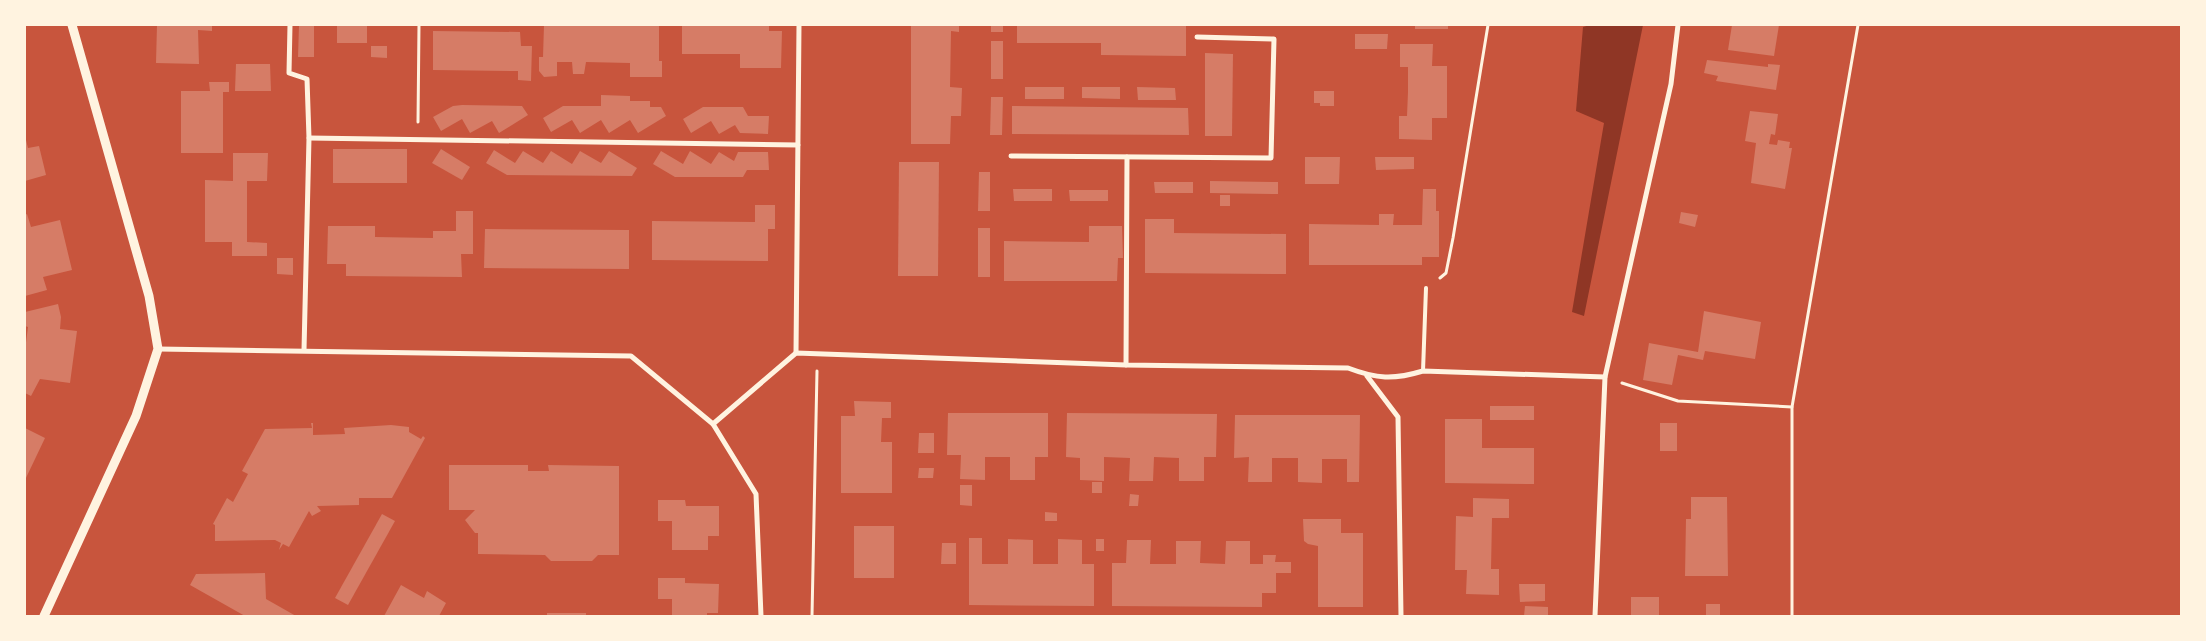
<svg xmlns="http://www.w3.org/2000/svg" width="2206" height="641" font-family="Jost,sans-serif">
	<rect width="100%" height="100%" fill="#c8553d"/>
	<polygon fill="#8f3625" points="1590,25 1643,25 1584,316 1572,312 1604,123 1576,111 1583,27"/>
	<g fill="#d67c66">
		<polygon points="157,25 212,25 212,31 198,30 199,64 156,63"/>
		<polygon points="299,25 314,25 314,57 298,57"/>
		<rect x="337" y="25" width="30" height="18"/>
		<polygon points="544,25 659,25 659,61 662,61 662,77 630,77 630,63 586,62 584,74 573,74 572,62 557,62 557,76 544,77 539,71 539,57 543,57"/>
		<polygon points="682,25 769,25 769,31 782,31 781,68 740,68 740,54 682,54"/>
		<polygon points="911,25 959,25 959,32 951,31 950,87 962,88 961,116 951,116 950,144 911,144"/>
		<rect x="991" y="25" width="12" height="7"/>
		<polygon points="1017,25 1186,25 1186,56 1101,55 1101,43 1017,43"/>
		<rect x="1415" y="25" width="33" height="4"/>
		<polygon points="1732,25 1779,25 1774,56 1728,50"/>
		<polygon points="433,31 520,32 521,46 532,46 531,81 518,80 518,71 433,70"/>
		<polygon points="1355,34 1388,34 1387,49 1355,49"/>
		<rect x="991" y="41" width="12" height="38"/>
		<polygon points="1400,44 1433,44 1432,66 1447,66 1447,118 1432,118 1432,140 1399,139 1399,116 1407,116 1408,92 1408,67 1400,67"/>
		<polygon points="371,46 387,46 387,58 371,57"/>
		<polygon points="1205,53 1233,54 1232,136 1205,136"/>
		<polygon points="1707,60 1768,67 1768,64 1780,65 1776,90 1716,81 1718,76 1704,73"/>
		<polygon points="236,64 270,64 271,91 235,91"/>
		<polygon points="209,82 229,82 229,92 223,92 223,153 181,153 181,91 210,91"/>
		<rect x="1025" y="87" width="39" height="12"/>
		<polygon points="1082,87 1120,87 1120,99 1082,98"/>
		<polygon points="1137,87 1175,88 1176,100 1138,100"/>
		<polygon points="1314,91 1334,91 1334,106 1320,106 1320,103 1314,103"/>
		<polygon points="601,95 630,96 630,101 650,101 650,107 661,107 666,116 638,133 630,120 609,133 601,120 580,133 572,120 551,132 543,118 563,106 601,106"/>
		<polygon points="991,97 1003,97 1002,135 990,135"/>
		<polygon points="462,105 522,106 528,115 499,133 492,121 470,133 462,119 441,131 433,117 453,106"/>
		<polygon points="1012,106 1188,108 1189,135 1012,134"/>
		<polygon points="703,107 743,107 748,116 769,116 768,134 740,133 735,125 719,134 711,121 691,133 683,119"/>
		<polygon points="1750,111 1778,114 1775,135 1771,134 1769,144 1777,145 1778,140 1790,142 1789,148 1792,148 1785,189 1751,183 1756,143 1745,141"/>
		<polygon points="25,136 28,148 39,146 46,175 25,181"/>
		<rect x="333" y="149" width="74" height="34"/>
		<polygon points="441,149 470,167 462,180 432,163"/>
		<polygon points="494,150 515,163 523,151 543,163 551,151 572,164 580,151 601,163 609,151 637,168 632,176 507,175 486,163"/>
		<polygon points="661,151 683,164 690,151 711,164 719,152 734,161 738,152 768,152 769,170 747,170 743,177 675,177 653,164"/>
		<polygon points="233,153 268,153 267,181 247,181 247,242 267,243 267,256 232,256 232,242 205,242 205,180 233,181"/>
		<polygon points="1305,157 1340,157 1339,184 1305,184"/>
		<polygon points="1375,157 1414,157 1414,169 1376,170"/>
		<polygon points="899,162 939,162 938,276 898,276"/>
		<polygon points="979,172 990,172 990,211 978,211"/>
		<polygon points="1210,181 1278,182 1278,194 1210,193"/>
		<polygon points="1154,182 1193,182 1193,193 1155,193"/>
		<polygon points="1013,189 1052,189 1052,201 1014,201"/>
		<polygon points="1423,189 1436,189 1436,211 1439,211 1439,257 1422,257 1422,265 1309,265 1309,224 1379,225 1379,214 1394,214 1393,225 1422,225"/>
		<polygon points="1069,190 1108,190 1108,201 1070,201"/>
		<rect x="1220" y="195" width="10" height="11"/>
		<polygon points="755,205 775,205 775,229 768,229 768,261 652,260 652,221 755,222"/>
		<polygon points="456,211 473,211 473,254 461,254 462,277 346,276 346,264 327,264 328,226 375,226 375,237 433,238 433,231 456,231"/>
		<polygon points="1681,212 1698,215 1695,227 1679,223"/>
		<polygon points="27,214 31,227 60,220 72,270 43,277 47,290 25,296 25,215"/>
		<polygon points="1145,219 1174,219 1174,233 1286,234 1286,274 1145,273"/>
		<polygon points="1089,226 1122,226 1123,258 1118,258 1117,281 1004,281 1004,241 1089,242"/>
		<rect x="978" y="228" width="12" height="49"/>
		<polygon points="485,229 629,230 629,269 484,268"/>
		<polygon points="277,258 293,258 293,275 277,274"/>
		<polygon points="58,304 61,317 60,329 77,331 70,383 40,379 31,396 25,393 25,350 28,327 25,326 25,312"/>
		<polygon points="1704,311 1761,322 1755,359 1705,351 1703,360 1678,355 1672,385 1643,380 1649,343 1698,352"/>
		<polygon points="854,401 891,402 891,418 882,418 881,442 892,442 892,493 841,493 841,416 855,416"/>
		<rect x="1490" y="406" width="44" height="14"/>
		<polygon points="948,413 1048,413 1048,457 1035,457 1035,480 1010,480 1010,457 985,457 985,480 960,479 961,455 947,455"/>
		<polygon points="1067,413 1217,414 1216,457 1204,457 1204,481 1179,481 1179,458 1154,457 1153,481 1129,481 1130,458 1104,457 1104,481 1080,480 1080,458 1066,457"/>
		<polygon points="1235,415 1360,415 1359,482 1347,482 1347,459 1322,459 1322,483 1298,482 1298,458 1272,458 1272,482 1248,482 1249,457 1234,458"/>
		<polygon points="1445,419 1482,419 1482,448 1534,448 1534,484 1445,483"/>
		<polygon points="311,423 313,423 313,435 345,434 344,428 391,425 409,427 409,432 421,439 423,436 425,438 392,498 359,498 359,505 317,506 321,511 312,516 309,511 289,547 283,544 279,550 281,543 275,540 215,541 215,525 213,524 227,498 233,502 248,474 242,471 265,429 312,428"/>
		<rect x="1660" y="423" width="17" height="28"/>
		<polygon points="25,428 45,438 25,480"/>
		<polygon points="919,433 934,433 934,453 918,453"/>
		<polygon points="449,465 528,465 528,471 549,471 548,465 619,466 619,555 598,555 592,561 551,561 545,555 478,554 478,533 475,533 465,520 475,510 449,510"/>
		<polygon points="919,468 934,468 933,478 918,478"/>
		<rect x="1092" y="482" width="10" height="11"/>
		<polygon points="960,485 972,485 972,506 960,505"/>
		<polygon points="1130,494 1139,495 1138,506 1129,506"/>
		<polygon points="1691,497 1727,497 1728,576 1685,576 1686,519 1691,519"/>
		<polygon points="1473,498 1509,499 1509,518 1492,518 1491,569 1499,569 1499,595 1466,594 1467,570 1455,570 1456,516 1473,517"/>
		<polygon points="658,500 685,500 686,506 719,506 719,536 708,536 708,550 672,550 672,521 658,521"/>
		<polygon points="1045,512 1057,513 1057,521 1045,521"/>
		<polygon points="382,514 395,521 348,605 335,598"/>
		<polygon points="1303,519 1341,519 1341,533 1363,533 1363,607 1318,607 1318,546 1308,544 1304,541"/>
		<rect x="854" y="526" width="40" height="52"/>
		<polygon points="969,538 982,538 982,564 1008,564 1008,539 1033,540 1033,564 1058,564 1058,539 1082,540 1082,564 1094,564 1094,606 969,605"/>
		<rect x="1096" y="539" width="8" height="12"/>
		<polygon points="1127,540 1151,540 1150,564 1176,564 1176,541 1201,541 1200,563 1225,564 1226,541 1250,541 1250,564 1263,564 1263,555 1276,555 1275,562 1291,562 1291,573 1276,573 1276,593 1262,593 1262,607 1112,606 1112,563 1126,563"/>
		<polygon points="942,543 956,543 956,564 941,564"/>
		<polygon points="265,573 266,599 296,616 245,616 190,585 196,574"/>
		<polygon points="658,578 685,578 685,583 719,584 718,613 707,613 707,616 672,616 672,599 658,599"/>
		<polygon points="1519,584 1545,584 1545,601 1520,602"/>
		<polygon points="401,585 424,598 427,591 446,603 439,616 384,616"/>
		<polygon points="1631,597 1659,597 1659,616 1631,615"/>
		<rect x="1706" y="604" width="14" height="12"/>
		<polygon points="1525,606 1548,607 1548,616 1524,616"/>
		<rect x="547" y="613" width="39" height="3"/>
	</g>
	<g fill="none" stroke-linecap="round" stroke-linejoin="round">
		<g stroke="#fff3e0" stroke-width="3">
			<polyline points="418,122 419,25"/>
			<polyline points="1440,278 1446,273 1453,238 1488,25"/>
			<polyline points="1622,383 1678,401 1792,407"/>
			<polyline points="812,616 817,371"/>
			<polyline points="1792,616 1792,407 1858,25"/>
		</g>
		<polyline stroke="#fff3e0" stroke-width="4" points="1423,371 1426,288"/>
		<g stroke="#fff3e0" stroke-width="5">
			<polyline points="290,25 289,73 307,79 309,138 304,350"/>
			<polyline points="309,138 798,145"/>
			<polyline points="1011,156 1271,158 1274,39 1197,37"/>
			<path d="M158 349 631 356 713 424 796 353 1126 365 1348 368C1377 379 1393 380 1423 371L1605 377"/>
			<polyline points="796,353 799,25"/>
			<polyline points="1126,365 1127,157"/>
			<polyline points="1367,376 1398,417 1401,616"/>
			<polyline points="713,424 756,494 761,616"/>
			<polyline points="1595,616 1605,377 1671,84 1678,25"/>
		</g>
		<polyline stroke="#fff3e0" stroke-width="9" points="44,616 136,416 158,349 149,296 72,25"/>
	</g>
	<rect width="2206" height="641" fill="none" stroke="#fff3e0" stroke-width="52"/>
</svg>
